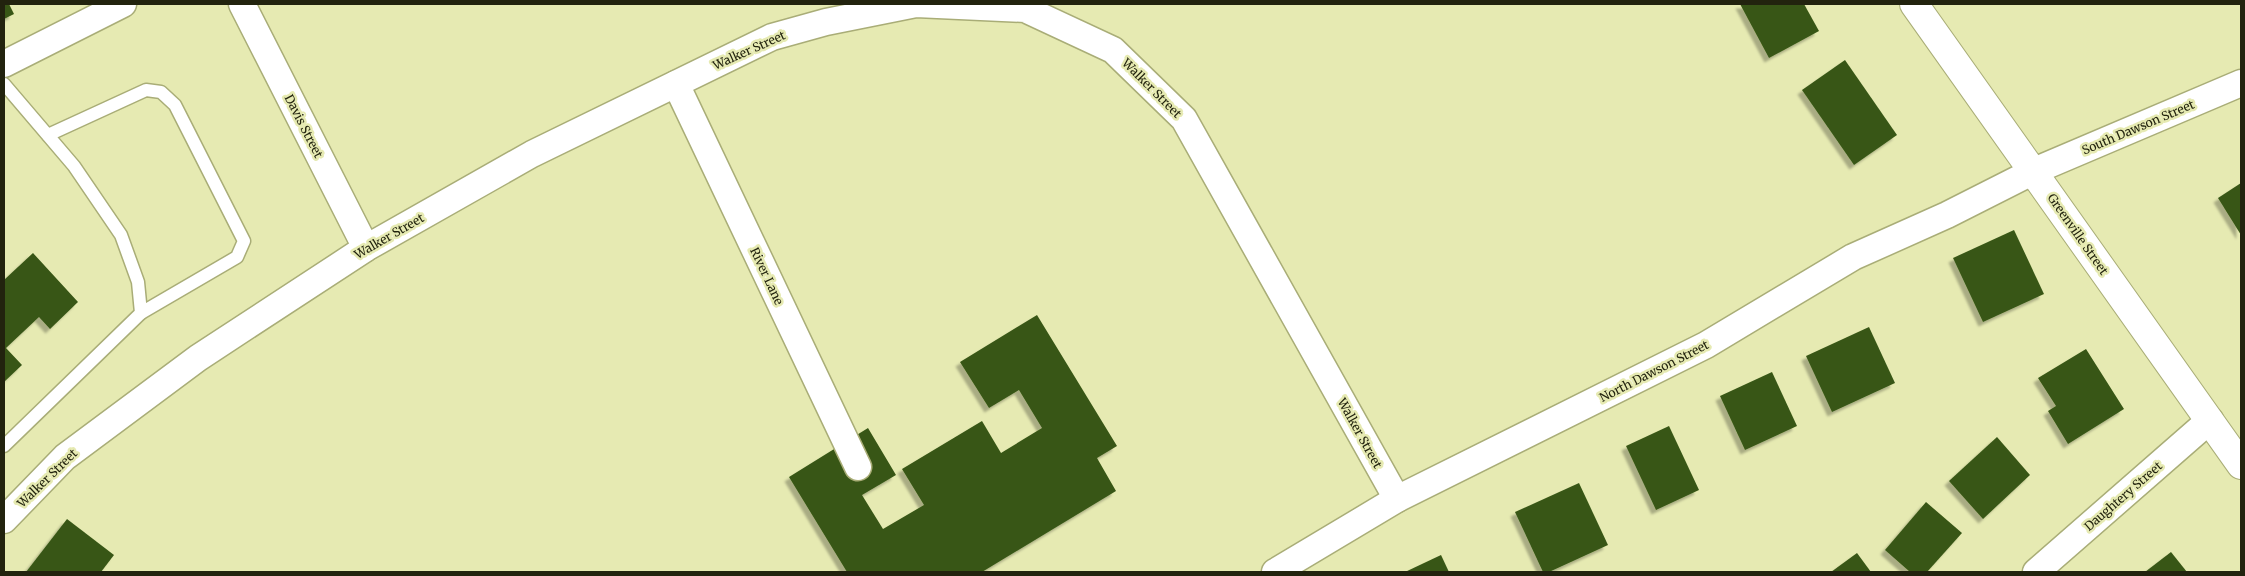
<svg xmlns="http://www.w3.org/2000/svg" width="2245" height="576" font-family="Merriweather,serif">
	<defs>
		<filter id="shadow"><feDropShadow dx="-4.5" dy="4.5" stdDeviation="1" flood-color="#0004"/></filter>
	</defs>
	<rect width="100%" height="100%" fill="#e6eab2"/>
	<g fill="#385716" filter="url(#shadow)">
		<polygon points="4,4 9,4 14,14 4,19"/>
		<polygon points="1740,4 1804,4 1819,31 1769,58"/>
		<polygon points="1845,60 1897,135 1854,165 1802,90"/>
		<polygon points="2241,183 2241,235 2218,198"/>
		<polygon points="2014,230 2044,294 1983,322 1953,258"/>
		<polygon points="33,253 78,302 50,329 39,317 6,348 22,365 4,382 4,280"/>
		<polygon points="1037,315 1117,446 1097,458 1116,491 982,572 847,572 789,477 868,428 896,475 862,495 883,529 924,505 902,469 982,421 1001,453 1042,428 1019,390 989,408 960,362"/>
		<polygon points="1869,327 1895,383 1832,412 1806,356"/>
		<polygon points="2086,349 2124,409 2068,444 2048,411 2056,406 2038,378"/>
		<polygon points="1772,372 1797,426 1745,450 1720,396"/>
		<polygon points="1669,426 1699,490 1656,510 1626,446"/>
		<polygon points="1997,437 2030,475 1983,519 1949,481"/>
		<polygon points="1579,483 1608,545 1549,572 1543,572 1515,512"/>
		<polygon points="1926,502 1962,533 1927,572 1910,572 1885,550"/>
		<polygon points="67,519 114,555 101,572 26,572"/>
		<polygon points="2171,552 2187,572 2145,572"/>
		<polygon points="1857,553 1871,572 1831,572"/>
		<polygon points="1441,555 1449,572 1405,572"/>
	</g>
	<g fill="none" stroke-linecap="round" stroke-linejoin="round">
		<defs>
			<g id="service">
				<polyline points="4,84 74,166 121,235 138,282 141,313 4,446"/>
				<polyline points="48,135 146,90 161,92 175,105 244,241 237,257 141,313"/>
			</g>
			<g id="minor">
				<polyline points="242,4 366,248"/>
				<polyline points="4,64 123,4"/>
				<polyline points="676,84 858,467"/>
				<polyline points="4,520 65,457 198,358 366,248 532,154 772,37 826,22 916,4 1025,9 1113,50 1184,119 1397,499"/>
				<polyline points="1275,572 1397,499 1706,345 1853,257 1947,215 2034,171 2241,83"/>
				<polyline points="2036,572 2210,420"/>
			</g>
			<polyline id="tertiary" points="1914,4 2241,465"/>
		</defs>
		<use href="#service" stroke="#a9ad77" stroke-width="15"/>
		<use href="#minor" stroke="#a9ad77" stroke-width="29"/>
		<use href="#tertiary" stroke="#a9ad77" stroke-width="30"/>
		<use href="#service" stroke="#fff" stroke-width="12"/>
		<use href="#minor" stroke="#fff" stroke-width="26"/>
		<use href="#tertiary" stroke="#fff" stroke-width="28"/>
	</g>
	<g text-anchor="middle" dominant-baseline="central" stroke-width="5" stroke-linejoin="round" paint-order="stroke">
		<g font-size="12" fill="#22230e" stroke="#e6eab2">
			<text transform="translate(749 50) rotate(-24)">Walker Street</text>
			<text transform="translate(1152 88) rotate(45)">Walker Street</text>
			<text transform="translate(304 126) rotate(63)">Davis Street</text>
			<text transform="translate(2138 127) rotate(-23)">South Dawson Street</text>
			<text transform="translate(2078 234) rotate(55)">Greenville Street</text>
			<text transform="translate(389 236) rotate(-30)">Walker Street</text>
			<text transform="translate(767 276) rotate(65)">River Lane</text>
			<text transform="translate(1654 371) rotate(-27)">North Dawson Street</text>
			<text transform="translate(1360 433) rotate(61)">Walker Street</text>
			<text transform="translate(47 478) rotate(-44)">Walker Street</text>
			<text transform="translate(2123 496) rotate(-41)">Daughtery Street</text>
		</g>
	</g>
	<rect width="2245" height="576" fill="none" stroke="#22230e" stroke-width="10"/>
</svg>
